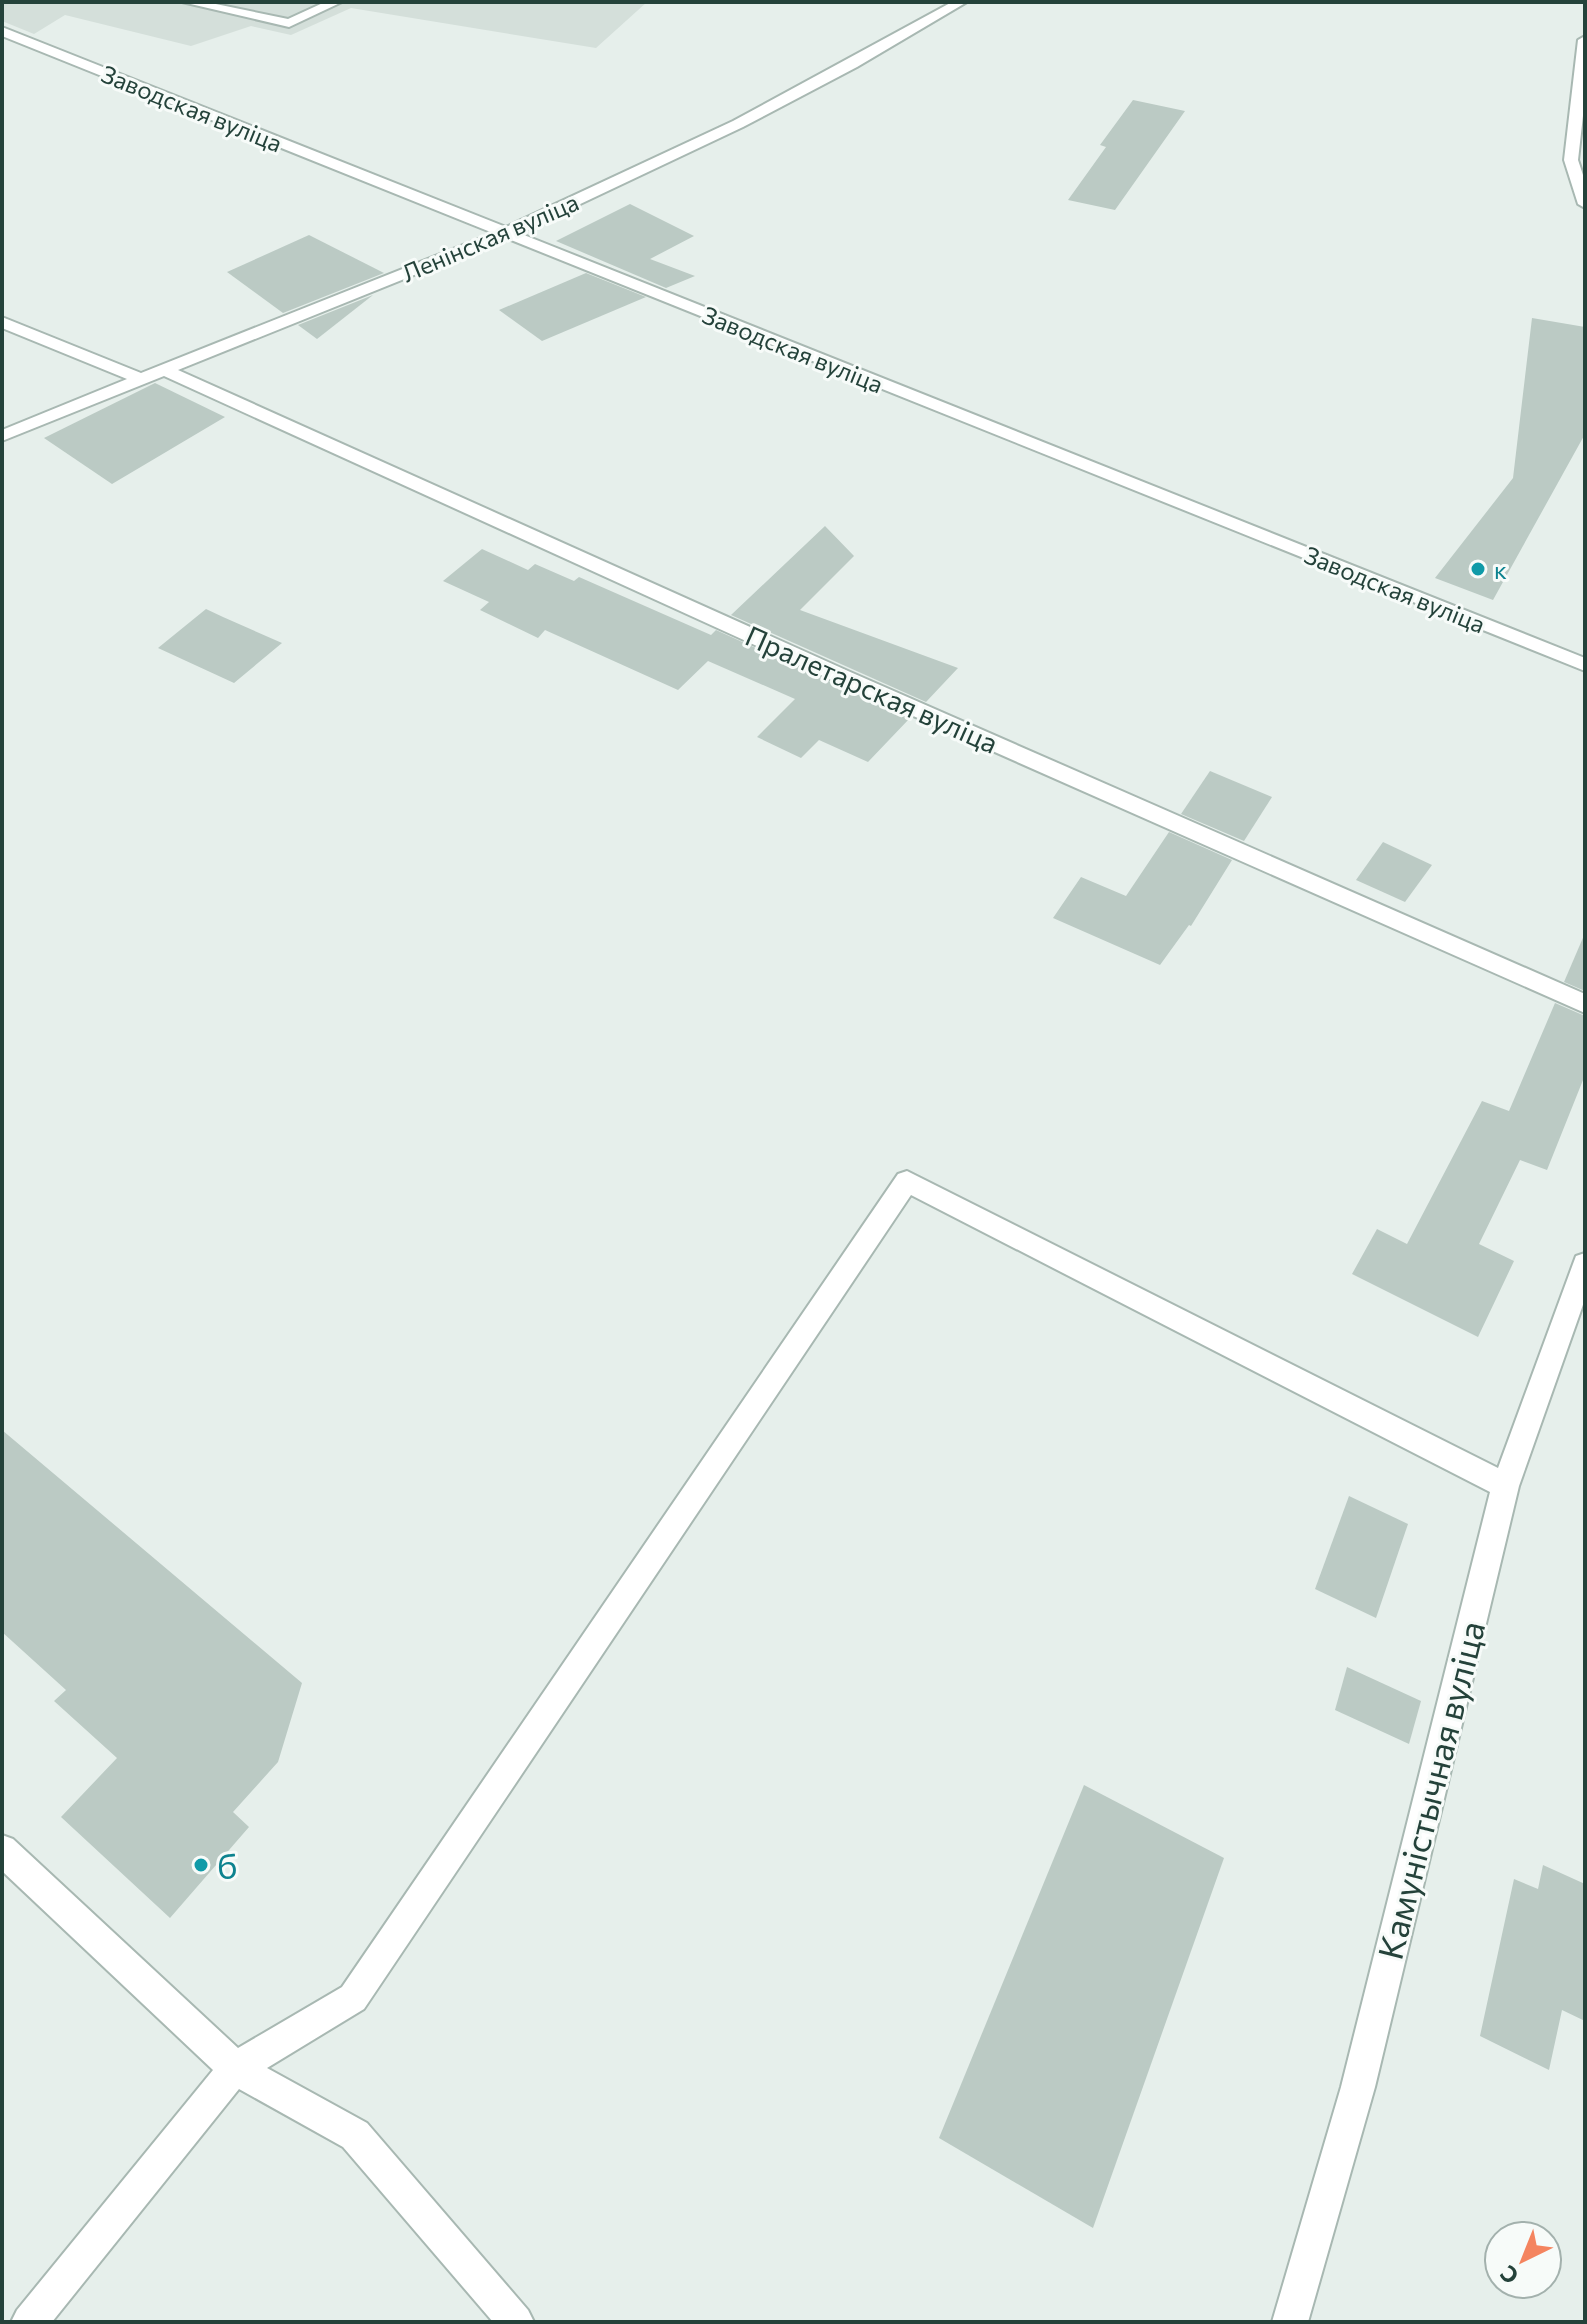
<svg xmlns="http://www.w3.org/2000/svg" width="1587" height="2324" font-family="Commissioner,sans-serif">
	<rect width="100%" height="100%" fill="#e6efeb"/>
	<polygon fill="#d4dfda" points="2,2 647,2 596,48 351,8 291,35 251,26 191,46 65,15 34,34 2,21"/>
	<g fill="#bbcac4">
		<polygon points="1133,100 1185,111 1115,210 1068,200 1106,147 1100,145"/>
		<polygon points="630,204 694,236 650,259 695,276 666,288 556,241"/>
		<polygon points="309,235 384,273 283,313 227,272"/>
		<polygon points="586,273 646,297 542,341 499,310"/>
		<polygon points="373,295 317,339 298,325"/>
		<polygon points="1532,318 1585,327 1585,434 1493,600 1435,578 1513,478"/>
		<polygon points="155,383 225,417 112,484 44,438"/>
		<polygon points="825,526 854,556 800,610 958,668 926,702 731,615"/>
		<polygon points="482,549 528,570 535,564 574,581 579,577 711,635 716,630 910,718 868,762 819,740 801,758 757,737 795,699 708,661 678,690 545,630 538,638 480,610 489,602 443,581"/>
		<polygon points="206,609 223,617 282,643 234,683 158,648"/>
		<polygon points="1210,771 1272,797 1244,841 1181,814"/>
		<polygon points="1169,832 1232,860 1191,926 1189,925 1160,965 1053,918 1081,877 1126,896"/>
		<polygon points="1383,842 1432,865 1405,902 1356,880"/>
		<polygon points="1585,933 1585,991 1564,982"/>
		<polygon points="1555,1003 1585,1016 1585,1075 1547,1170 1520,1160 1479,1244 1514,1261 1478,1337 1352,1274 1377,1229 1407,1244 1482,1101 1509,1111"/>
		<polygon points="2,1430 302,1683 278,1762 233,1812 249,1827 170,1918 61,1817 117,1758 54,1701 66,1690 2,1632"/>
		<polygon points="1349,1496 1408,1524 1376,1618 1315,1589"/>
		<polygon points="1347,1667 1421,1701 1409,1744 1335,1710"/>
		<polygon points="1084,1785 1224,1858 1093,2228 939,2138"/>
		<polygon points="1543,1865 1585,1884 1585,2021 1562,2010 1549,2070 1480,2036 1514,1879 1538,1889"/>
	</g>
	<g fill="none" stroke-linecap="round" stroke-linejoin="round">
		<defs>
			<g id="minor">
				<polygon points="182,2 206,2 288,19 325,2 342,2 289,27"/>
				<polygon points="952,2 967,2 857,67 743,127 519,233 1585,658 1585,671 506,238 178,370 848,671 1585,994 1585,1013 834,681 164,376 2,441 2,430 127,379 2,328 2,317 141,373 493,233 2,36 2,27 506,227 733,121"/>
				<polygon points="1585,36 1585,98 1578,160 1585,181 1585,208 1578,204 1564,160 1578,40"/>
				<polygon points="907,1171 1498,1468 1573,1264 1576,1256 1585,1253 1585,1299 1519,1486 1375,2087 1308,2322 1272,2322 1341,2087 1490,1492 911,1195 364,2009 267,2068 367,2123 528,2310 534,2322 493,2322 343,2147 239,2089 52,2322 11,2322 17,2310 213,2070 2,1871 2,1835 13,1839 238,2048 342,1987 898,1174"/>
			</g>
		</defs>
		<use href="#minor" stroke="#a8b8b2" stroke-width="4"/>
		<use href="#minor" fill="#fff" fill-rule="evenodd"/>
	</g>
	<g fill="#0f9aa8" stroke="#f7fbf9" stroke-width="3">
		<circle cx="1478" cy="569" r="8"/>
		<circle cx="201" cy="1865" r="8"/>
	</g>
	<g text-anchor="middle" dominant-baseline="central" stroke-width="6" stroke-linejoin="round" paint-order="stroke">
		<g font-size="24" fill="#24423a" stroke="#f7fbf9">
			<text transform="translate(192 108) rotate(22)">Заводская вуліца</text>
			<text transform="translate(490 237) rotate(-23)">Ленінская вуліца</text>
			<text transform="translate(793 349) rotate(22)">Заводская вуліца</text>
			<text transform="translate(1395 589) rotate(22)">Заводская вуліца</text>
		</g>
		<g font-size="24" fill="#0d838f" stroke="#f7fbf9" text-anchor="start">
			<text x="1494" y="569">к</text>
		</g>
		<g font-size="28" fill="#24423a" stroke="#f7fbf9">
			<text transform="translate(872 689) rotate(24)">Пралетарская вуліца</text>
		</g>
		<g font-size="34" fill="#24423a" stroke="#f7fbf9">
			<text transform="translate(1430 1790) rotate(-76)">Камуністычная вуліца</text>
		</g>
		<g font-size="34" fill="#0d838f" stroke="#f7fbf9" text-anchor="start">
			<text x="217" y="1865">б</text>
		</g>
	</g>
	<rect width="1587" height="2324" fill="none" stroke="#24423a" stroke-width="8"/>
	<g transform="translate(1523 2260) rotate(223)"><circle r="38" fill="#f7fbf9" stroke="#a3b1ad" stroke-width="2"/>
	<path d="M0-6L14 30L0 20L-14 30Z" fill="#f4845f"/>
	<text y="-12" font-size="22" font-weight="bold" text-anchor="middle" fill="#24423a">С</text>
	</g>
</svg>
